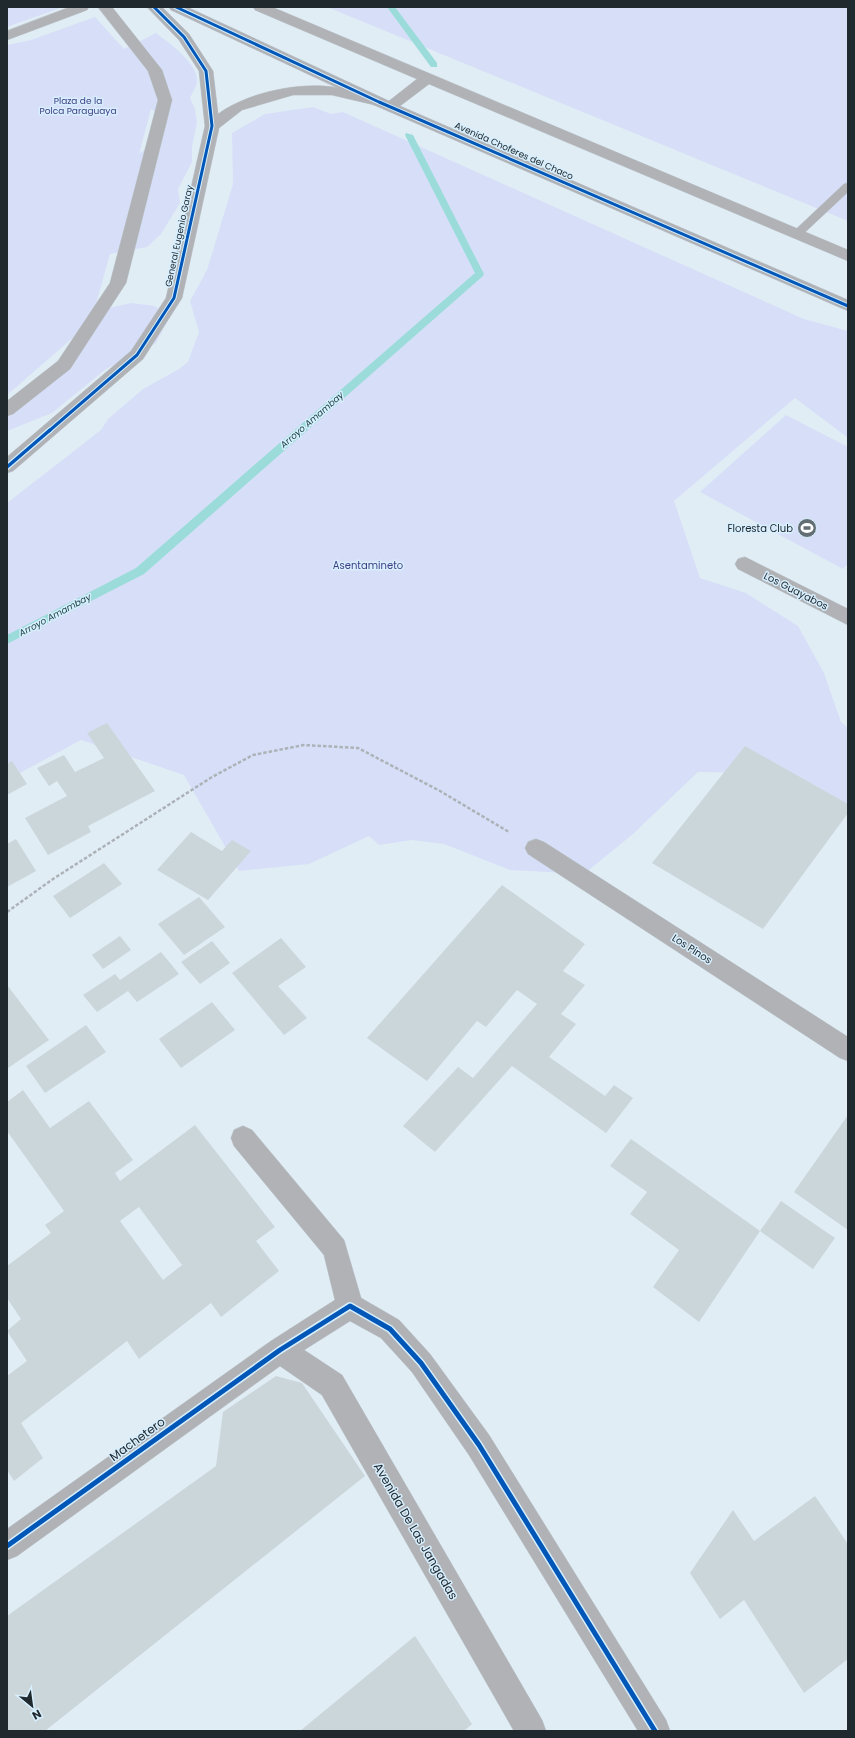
<svg xmlns="http://www.w3.org/2000/svg" width="855" height="1738" font-family="Poppins,sans-serif">
	<rect width="100%" height="100%" fill="#e0edf5"/>
	<g fill="#d7dff8" fill-rule="evenodd">
		<polygon points="7,7 63,7 7,27"/>
		<polygon points="327,7 848,7 848,221"/>
		<path d="M95 17 124 49 156 33C170 44 203 66 196 86 194 90 192 94 190 98L195 109 197 122 192 147V162L178 189 180 203 161 234 147 247 110 254 91 322 7 395V45L31 40ZM151 109 157 113 158 139 139 154Z"/>
		<polygon points="313,107 331,114 343,112 804,319 848,331 848,438 795,398 674,501 700,578 746,593 798,626 824,673 841,722 848,728 848,813 818,811 765,773 698,772 633,834 584,874 510,870 444,844 412,840 379,845 369,836 309,864 239,871 184,775 81,740 7,780 7,503 101,430 108,419 143,389 179,369 188,362 199,332 190,301 207,270 233,184 232,133 265,114"/>
		<polygon points="131,303 155,306 169,318 156,343 106,369 52,413 7,431 7,409 22,403 105,309"/>
		<polygon points="786,415 848,447 848,564 843,569 700,492"/>
	</g>
	<g fill="none" stroke-linecap="round" stroke-linejoin="round">
		<g fill="#9bdcdb" fill-rule="evenodd">
			<polygon points="387,7 395,7 437,63 437,67 431,67"/>
			<polygon points="406,133 413,135 484,274 483,276 144,574 7,644 7,635 136,568 475,273 405,135"/>
		</g>
	</g>
	<g fill="#cbd6db" fill-rule="evenodd">
		<polygon points="107,723 155,791 88,826 91,832 48,855 25,818 67,796 57,781 49,786 37,768 64,755 75,772 104,758 87,733"/>
		<polygon points="745,746 848,804 848,813 763,929 652,863"/>
		<polygon points="12,761 27,784 7,795 7,764"/>
		<polygon points="191,832 222,851 232,840 251,851 208,900 157,870"/>
		<polygon points="16,839 36,871 7,887 7,844"/>
		<polygon points="104,863 122,884 70,918 53,896"/>
		<polygon points="502,885 585,944 563,971 585,985 561,1014 576,1024 549,1057 605,1096 614,1085 633,1098 606,1133 512,1066 435,1152 403,1126 458,1067 473,1078 537,1004 517,990 486,1027 477,1021 427,1081 367,1038"/>
		<polygon points="199,897 225,927 184,955 158,924"/>
		<polygon points="120,936 131,950 103,969 92,955"/>
		<polygon points="281,938 306,967 278,986 307,1018 284,1035 232,973"/>
		<polygon points="212,941 230,963 200,984 181,962"/>
		<polygon points="161,952 179,974 137,1002 128,991 97,1012 83,995 115,974 120,980"/>
		<polygon points="7,985 49,1040 8,1068 7,1067"/>
		<polygon points="212,1002 235,1030 181,1068 159,1039"/>
		<polygon points="86,1025 106,1052 45,1093 26,1066"/>
		<path d="M23 1090 50 1128 89 1101 133 1160 115 1173 120 1181 195 1125 275 1227 256 1241 279 1271 221 1317 211 1303 139 1359 127 1341 21 1423 43 1458 14 1481 7 1470V1376L27 1361 7 1331 21 1319 7 1298V1266L51 1233 45 1225 64 1211 7 1131V1102ZM139 1207 182 1265 163 1280 120 1221Z"/>
		<polygon points="848,1115 848,1230 794,1192"/>
		<polygon points="631,1139 760,1231 781,1201 835,1238 813,1269 760,1231 699,1322 653,1287 679,1250 630,1214 647,1192 610,1166"/>
		<polygon points="276,1376 302,1383 365,1476 45,1731 7,1731 7,1616 216,1466 223,1412"/>
		<polygon points="815,1496 848,1544 848,1659 804,1693 744,1600 720,1619 690,1573 733,1510 754,1541"/>
		<polygon points="415,1636 472,1724 464,1731 300,1731"/>
	</g>
	<g fill="none" stroke-linecap="round" stroke-linejoin="round">
		<defs>
			<polygon id="service" points="848,183 848,192 801,236 793,236 791,234 793,232 844,184"/>
			<g id="minor">
				<polygon points="70,7 89,7 87,10 7,40 7,31"/>
				<polygon points="169,7 187,7 389,101 417,79 255,10 253,7 272,7 848,250 848,261 429,84 400,106 848,300 848,311 374,105 171,10"/>
				<polygon points="745,557 848,609 848,625 738,569 735,564 738,559"/>
				<polygon points="536,839 544,842 848,1037 848,1061 840,1058 528,854 525,848 528,842"/>
				<polygon points="243,1126 252,1130 344,1240 361,1298 399,1320 430,1354 489,1435 666,1720 670,1731 638,1731 469,1455 412,1372 381,1338 350,1321 304,1350 342,1375 542,1720 546,1731 514,1731 322,1395 280,1366 17,1556 7,1560 7,1529 271,1341 335,1300 324,1255 234,1146 231,1138 234,1130"/>
			</g>
			<g id="tertiary">
				<polygon points="98,7 112,7 162,70 172,100 126,283 70,369 13,414 7,416 7,401 58,361 110,283 158,100 148,71"/>
				<path d="M147 7H162L189 34 213 71 218 114C247 93 297 82 333 87 350 89 367 95 384 99L386 102 384 105 379 106 332 95H293L242 110 219 128 182 298 143 359 13 471 7 473V457L131 351 166 298 205 126 199 71 179 40Z"/>
			</g>
		</defs>
		<use href="#service" stroke="#bfc9d0" stroke-width="1"/>
		<use href="#minor" stroke="#bfc9d0" stroke-width="1"/>
		<use href="#tertiary" stroke="#bfc9d0" stroke-width="1"/>
		<polyline stroke="#acb2b7" stroke-width="2.5" stroke-dasharray="3.5 2" stroke-linecap="butt" points="7,912 53,879 212,777 253,755 304,745 358,748 440,791 509,832"/>
		<use href="#service" fill="#b0b2b6" fill-rule="evenodd"/>
		<use href="#minor" fill="#b0b2b6" fill-rule="evenodd"/>
		<use href="#tertiary" fill="#b0b2b6" fill-rule="evenodd"/>
		<defs>
			<g id="cycleway-far2">
				<polyline points="176,7 379,102 848,306"/>
				<polyline points="49,431 137,355 174,298 212,126 206,71 184,37 154,7"/>
			</g>
			<polyline id="cycleway-far1" points="7,467 50,430"/>
			<polyline id="cycleway" points="7,1546 280,1350 350,1306 390,1329 421,1363 479,1445 655,1731"/>
		</defs>
		<use href="#cycleway-far2" stroke="#d7effe" stroke-width="5"/>
		<use href="#cycleway-far1" stroke="#d7effe" stroke-width="6"/>
		<use href="#cycleway" stroke="#d7effe" stroke-width="8"/>
		<use href="#cycleway-far2" stroke="#0057b8" stroke-width="3"/>
		<use href="#cycleway-far1" stroke="#0057b8" stroke-width="3.5"/>
		<use href="#cycleway" stroke="#0057b8" stroke-width="5"/>
	</g>
	<defs>
		<symbol id="stadium-disc" viewBox="-11 -11 22 22"><circle r="9.5" fill="#636e74" stroke="#d7effe"/><path d="M0-5a6.5 5 0 1 0 0 10a6.5 5 0 1 0 0-10ZM-3.5-1.8h7v3.6h-7Z" fill="#fff"/></symbol>
	</defs>
	<g fill-rule="evenodd">
		<use href="#stadium-disc" x="796" y="517" width="22" height="22"/>
	</g>
	<g text-anchor="middle" dominant-baseline="central" stroke-width="3" stroke-linejoin="round" paint-order="stroke">
		<g font-size="9" fill="#3f3d83" stroke="#d7effe">
			<text x="78" y="101">Plaza de la<tspan x="78" dy="10">Polca Paraguaya</tspan></text>
		</g>
		<g font-size="9" fill="#20292e" stroke="#d7effe">
			<text transform="translate(514 151) rotate(24)">Avenida Choferes del Chaco</text>
			<text transform="translate(179 236) rotate(-78)">General Eugenio Garay</text>
		</g>
		<g font-size="9" font-style="italic" fill="#153e3d" stroke="#d7effe">
			<text transform="translate(312 420) rotate(-41)">Arroyo Amambay</text>
			<text transform="translate(55 615) rotate(-28)">Arroyo Amambay</text>
		</g>
		<g font-size="10" fill="#20292e" stroke="#d7effe" text-anchor="end">
			<text x="793" y="528">Floresta Club</text>
		</g>
		<g font-size="10" fill="#3f3d83" stroke="#d7effe">
			<text x="368" y="565">Asentamineto</text>
		</g>
		<g font-size="10" fill="#20292e" stroke="#d7effe">
			<text transform="translate(796 591) rotate(27)">Los Guayabos</text>
			<text transform="translate(692 949) rotate(33)">Los Pinos</text>
		</g>
		<g font-size="12" fill="#20292e" stroke="#d7effe">
			<text transform="translate(137 1439) rotate(-36)">Machetero</text>
			<text transform="translate(416 1531) rotate(60)">Avenida De Las Jangadas</text>
		</g>
	</g>
	<rect width="855" height="1738" fill="none" stroke="#20292e" stroke-width="16"/>
	<g transform="translate(32 1706) rotate(151)" stroke="#d7effe" stroke-width="3" paint-order="stroke">
	<path d="M0-3L7 15L0 10L-7 15Z" fill="#20292e"/>
	<text y="-6" font-size="11" font-weight="bold" text-anchor="middle" fill="#20292e">N</text>
	</g>
</svg>
